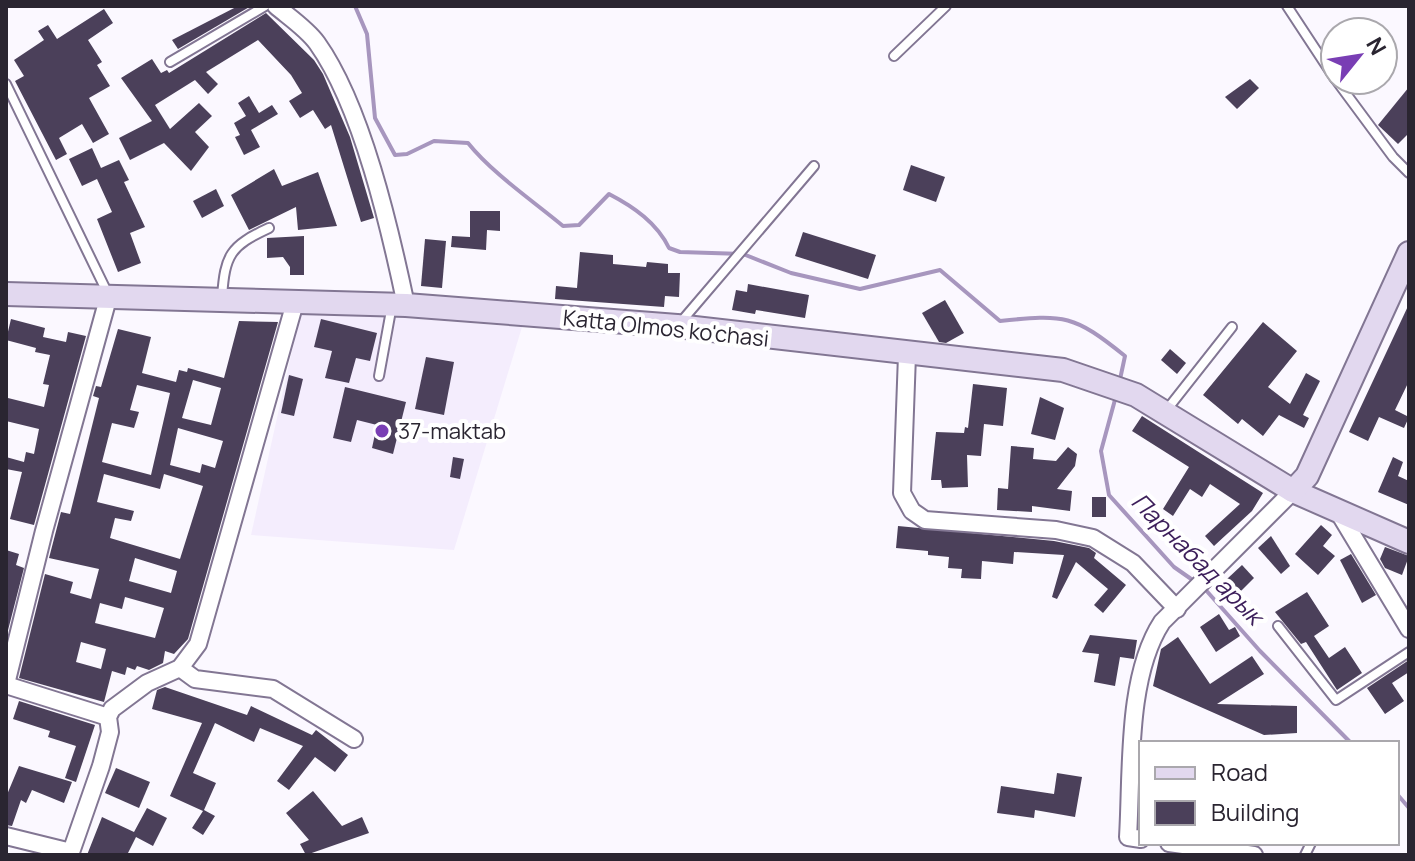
<svg xmlns="http://www.w3.org/2000/svg" width="1415" height="861" font-family="Manrope,sans-serif">
	<rect width="100%" height="100%" fill="#fbf8ff"/>
	<polygon fill="#f4edfd" points="301,310 522,327 454,550 251,535"/>
	<g fill="none" stroke-linecap="round" stroke-linejoin="round">
		<g stroke="#a796be" stroke-width="4">
			<path d="M355 6 367 34 375 118 395 155 407 154 434 141 468 143C492 173 533 201 563 226L579 225 609 194C634 207 657 223 669 248L680 252 743 254 791 273 860 289 940 270 1000 321C1065 314 1074 315 1125 356L1119 384"/>
			<polyline points="1116,396 1101,451 1109,495 1174,567 1194,581"/>
			<polyline points="1204,588 1260,651 1351,743"/>
			<polyline points="1397,794 1409,808"/>
		</g>
	</g>
	<g fill="#4b405a" fill-rule="evenodd">
		<polygon points="238,6 251,6 178,49 172,40"/>
		<polygon points="104,9 113,23 88,40 102,62 97,65 110,86 89,98 109,134 93,143 82,124 59,138 67,154 56,160 15,81 24,76 14,60 44,40 38,31 48,25 57,39"/>
		<polygon points="266,13 314,60 323,74 350,137 374,218 361,222 331,125 325,129 313,110 300,118 289,101 302,93 291,75 258,40 206,72 218,84 208,94 195,80 155,105 170,129 199,103 212,116 195,132 209,147 191,171 164,143 130,160 119,138 152,121 121,78 152,59 161,73 167,70 169,73"/>
		<polygon points="1250,79 1259,88 1237,109 1225,97"/>
		<polygon points="1409,87 1409,133 1398,144 1378,125"/>
		<polygon points="249,96 259,113 272,105 278,114 251,130 260,147 244,155 235,137 240,135 234,123 246,116 238,103"/>
		<polygon points="92,148 101,168 119,160 129,180 124,182 145,227 130,233 141,263 118,272 97,219 112,212 97,179 82,186 69,159"/>
		<polygon points="911,165 945,177 936,202 903,190"/>
		<polygon points="274,169 282,186 318,172 337,226 298,230 296,207 249,230 231,195"/>
		<polygon points="216,189 224,206 202,218 193,201"/>
		<polygon points="470,211 500,211 500,231 487,230 486,250 451,247 452,236 470,237"/>
		<polygon points="803,232 876,255 868,279 795,256"/>
		<polygon points="304,236 304,275 290,275 290,267 283,257 267,258 267,238"/>
		<polygon points="425,239 446,241 442,288 421,286"/>
		<polygon points="580,252 613,255 613,264 646,267 647,262 668,264 668,273 680,273 679,297 665,296 664,307 555,299 556,286 577,288"/>
		<polygon points="748,284 809,295 805,318 756,310 755,314 732,310 736,290 747,292"/>
		<polygon points="945,300 964,333 946,343 939,342 922,313"/>
		<polygon points="1409,304 1409,381 1395,410 1409,417 1404,428 1379,417 1368,441 1349,432"/>
		<polygon points="11,319 45,328 43,337 66,342 68,332 86,336 34,525 10,519 22,472 6,469 6,457 24,462 26,452 34,454 39,429 6,421 6,408 8,398 44,407 49,385 43,384 50,355 35,352 36,348 6,340"/>
		<polygon points="321,319 377,333 370,361 356,358 349,383 325,378 332,351 314,347"/>
		<path d="M239 321 278 322 188 639 174 654 165 651 163 663 149 670 137 666 135 670 127 667 125 675 112 671 104 702 19 678 45 574 73 582 70 593 91 599 99 569 49 558 61 512 70 514 99 398 93 396 96 386 101 387 118 329 151 337 142 373 176 382 179 370 187 372 188 368 224 378ZM193 380 221 388 211 425 182 418ZM137 385 170 393 151 475 102 462 112 423 134 428 139 412 130 410ZM178 428 223 441 215 468 202 464 200 473 170 465ZM104 474 160 489 164 474 203 486 180 559 110 538 115 518 131 521 134 511 97 502ZM135 558 177 571 171 593 129 581ZM125 597 164 608 155 638 95 623 100 603 122 609ZM81 642 106 649 101 669 76 662Z"/>
		<polygon points="1263,322 1297,351 1268,387 1290,404 1306,373 1320,381 1303,415 1309,418 1304,428 1279,415 1263,436 1242,419 1238,424 1203,395"/>
		<polygon points="1170,349 1186,363 1177,374 1161,360"/>
		<polygon points="426,357 454,362 444,415 415,409"/>
		<polygon points="289,375 303,379 294,416 281,413"/>
		<polygon points="973,384 1007,388 1003,426 984,424 981,456 967,455 968,487 942,488 941,480 931,480 936,432 964,433 965,427 968,428"/>
		<polygon points="345,387 406,402 393,454 372,448 377,425 357,420 351,442 333,438"/>
		<polygon points="1040,397 1064,408 1055,440 1031,434"/>
		<polygon points="1142,416 1263,493 1252,511 1214,546 1205,536 1240,504 1210,484 1202,497 1190,489 1173,516 1163,509 1189,467 1132,431"/>
		<polygon points="1011,446 1034,448 1033,459 1056,461 1068,447 1077,454 1075,466 1057,489 1072,491 1070,511 1032,506 1032,512 997,510 998,488 1008,489"/>
		<polygon points="453,457 464,459 460,479 450,477"/>
		<polygon points="1393,457 1403,462 1398,476 1409,481 1409,505 1378,492"/>
		<rect x="1092" y="497" width="14" height="20"/>
		<polygon points="1321,525 1332,535 1323,546 1335,556 1318,575 1295,554"/>
		<polygon points="898,526 1054,541 1089,548 1096,553 1094,558 1126,585 1103,613 1094,605 1108,589 1076,562 1057,599 1052,597 1064,555 1014,552 1013,564 982,561 981,579 961,578 962,569 948,568 949,557 928,555 928,551 896,548"/>
		<polygon points="1271,536 1290,566 1281,574 1258,548"/>
		<polygon points="1385,547 1409,556 1402,575 1385,568 1380,559"/>
		<polygon points="6,550 19,554 16,565 24,568 6,638"/>
		<polygon points="1351,554 1376,595 1362,603 1340,560"/>
		<polygon points="1242,565 1254,578 1240,592 1227,579"/>
		<polygon points="1307,592 1329,626 1314,636 1329,658 1345,647 1362,673 1337,690 1306,642 1301,644 1275,612"/>
		<polygon points="1219,614 1229,630 1235,627 1240,636 1216,652 1200,627"/>
		<polygon points="1090,635 1137,640 1134,659 1120,657 1115,686 1094,682 1099,654 1082,652"/>
		<polygon points="1178,637 1210,684 1252,656 1264,674 1217,704 1297,706 1297,733 1264,735 1153,686 1161,649"/>
		<polygon points="1409,660 1409,672 1392,683 1404,701 1385,714 1367,688"/>
		<polygon points="165,687 247,715 251,706 312,735 316,730 348,755 335,772 315,757 289,790 277,781 303,746 260,728 254,742 215,723 193,773 216,783 204,810 215,816 203,835 192,828 203,811 170,796 202,723 152,709 157,690"/>
		<polygon points="19,701 95,725 76,782 65,778 76,746 48,737 50,731 13,719"/>
		<polygon points="19,766 72,782 64,803 32,790 26,803 21,800 12,826 6,825 6,797"/>
		<polygon points="116,768 150,782 139,808 105,793"/>
		<polygon points="1057,773 1082,777 1075,817 1035,810 1034,818 997,813 1001,786 1054,794"/>
		<polygon points="313,791 342,826 362,817 369,833 306,855 300,844 309,840 286,813"/>
		<polygon points="147,808 167,818 153,846 136,837 127,855 87,855 102,817 134,832"/>
	</g>
	<g fill="none" stroke-linecap="round" stroke-linejoin="round">
		<defs>
			<g id="lane">
				<polyline points="1287,6 1335,79"/>
				<polyline points="894,56 946,6"/>
				<polyline points="170,62 265,6"/>
				<polyline points="1336,80 1393,157 1409,173"/>
				<polyline points="6,84 108,294"/>
				<path d="M222 297C225 255 230 246 269 228"/>
				<polyline points="680,323 814,166"/>
				<polyline points="379,376 392,305"/>
				<polyline points="1165,412 1232,327"/>
				<polyline points="1278,626 1336,700 1409,652"/>
				<polyline points="1305,855 1311,843"/>
			</g>
			<g id="street">
				<path d="M276 6C289 17 307 29 317 43 362 106 390 229 406 305"/>
				<polyline points="907,355 902,493 912,511 925,520 1056,530 1093,538 1133,563 1177,609"/>
				<polyline points="1339,513 1409,629"/>
				<polyline points="180,668 195,679 273,689 354,739"/>
				<polyline points="6,684 44,531 109,295"/>
				<polyline points="6,685 108,717"/>
				<polyline points="6,836 71,852"/>
				<path d="M1141 839 1128 837C1132 772 1126 677 1162 622L1293 491"/>
				<polyline points="1169,843 1254,855"/>
				<polyline points="70,855 101,766 110,732 108,717 112,709 147,683 180,668 198,644 296,299"/>
			</g>
			<g id="secondary">
				<polyline points="6,294 406,305 677,326 1063,370 1136,395 1293,491 1409,542"/>
				<polyline points="1293,491 1307,476 1409,253"/>
			</g>
		</defs>
		<use href="#lane" stroke="#827693" stroke-width="12"/>
		<use href="#street" stroke="#827693" stroke-width="20"/>
		<use href="#secondary" stroke="#827693" stroke-width="26"/>
		<use href="#lane" stroke="#fff" stroke-width="8"/>
		<use href="#street" stroke="#fff" stroke-width="16"/>
		<use href="#secondary" stroke="#e2d8ef" stroke-width="22"/>
	</g>
	<circle fill="#793eb4" stroke="#fff" stroke-width="3" cx="382" cy="431" r="8"/>
	<g text-anchor="middle" dominant-baseline="central" stroke-width="8" stroke-linejoin="round" paint-order="stroke">
		<g font-size="22" fill="#2a2531" stroke="#fff">
			<text transform="translate(666 328) rotate(6)">Katta Olmos ko'chasi</text>
		</g>
		<g font-size="22" fill="#2a2531" stroke="#fff" text-anchor="start">
			<text x="398" y="431">37-maktab</text>
		</g>
		<g font-size="24" font-style="italic" fill="#3c1e5a" stroke="#fff">
			<text transform="translate(1198 558) rotate(45)">Парнабад арык</text>
		</g>
	</g>
	<rect width="1415" height="861" fill="none" stroke="#2a2531" stroke-width="16"/>
	<rect x="1139" y="741" width="260" height="104" fill="#ffffff" stroke="#aaa8ad" stroke-width="2"/>
	<rect x="1155" y="767" width="40" height="12" fill="#e2d8ef" stroke="#aaa8ad" stroke-width="2"/>
	<text x="1211" y="781" font-size="24" fill="#2a2531">Road</text>
	<rect x="1155" y="801" width="40" height="24" fill="#4b405a" stroke="#aaa8ad" stroke-width="2"/>
	<text x="1211" y="821" font-size="24" fill="#2a2531">Building</text>
	<g transform="translate(1359 56) rotate(60)"><circle r="38" fill="#ffffff" stroke="#aaa8ad" stroke-width="2"/>
	<path d="M0-6L14 30L0 20L-14 30Z" fill="#793eb4"/>
	<text y="-12" font-size="22" font-weight="bold" text-anchor="middle" fill="#2a2531">N</text>
	</g>
</svg>
